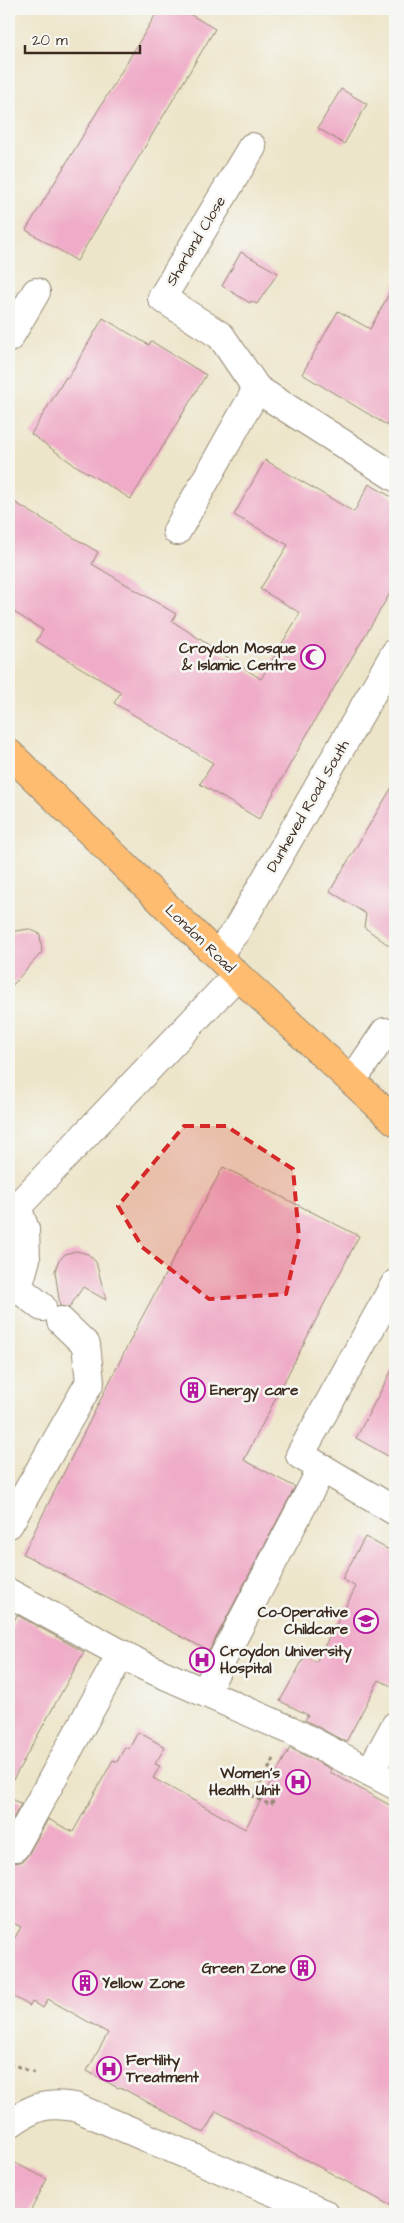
<svg xmlns="http://www.w3.org/2000/svg" width="404" height="2223" font-family="'Architects Daughter',sans-serif">
	<rect width="100%" height="100%" fill="#f6f6f2"/>
	<filter id="ink" filterUnits="userSpaceOnUse"><feTurbulence type="fractalNoise" baseFrequency=".02" numOctaves="2"/><feDisplacementMap in="SourceGraphic" scale="10" xChannelSelector="R" yChannelSelector="G"/><feConvolveMatrix kernelMatrix="1 2 1 2 8 2 1 2 1" color-interpolation-filters="sRGB"/></filter>
	<filter id="wash" filterUnits="userSpaceOnUse"><feTurbulence type="fractalNoise" baseFrequency=".0096" numOctaves="4" result="noise"/><feDisplacementMap in="SourceGraphic" scale="20" xChannelSelector="R" yChannelSelector="G"/><feGaussianBlur stdDeviation="1.12" result="paint"/><feColorMatrix in="noise" values="0 0 0 0 0 0 0 0 0 0 0 0 0 0 0 0 0 1.4 0 .05"/><feComposite in="paint" operator="in"/></filter>
	<g filter="url(#wash)">
		<rect width="100%" height="100%" fill="#ede5c9"/>
		<g id="blocks">
			<g fill="#efabc7">
				<polygon points="159,9 181,9 215,29 77,261 26,230"/>
				<polygon points="341,89 367,104 344,144 318,128"/>
				<polygon points="241,252 278,273 257,304 251,301 250,303 222,286"/>
				<polygon points="395,283 395,430 302,374 338,311 370,329"/>
				<polygon points="103,318 149,345 151,341 206,375 131,499 73,464 31,434 66,377 68,378"/>
				<polygon points="265,460 354,512 369,484 395,499 395,585 318,715 259,819 200,784 213,763 114,703 121,692 36,641 43,630 9,609 9,499 98,552 92,564 176,614 172,621 261,679 300,613 260,589 288,545 234,515"/>
				<polygon points="395,782 395,950 364,927 366,914 330,891"/>
				<polygon points="29,929 40,934 42,952 9,989 9,932"/>
				<polygon points="223,1167 359,1236 244,1460 295,1487 209,1651 23,1554 141,1319"/>
				<polygon points="76,1251 88,1254 96,1262 106,1300 83,1287 69,1308 60,1306 55,1271 58,1262 65,1254"/>
				<polygon points="395,1364 395,1460 356,1438"/>
				<polygon points="365,1537 395,1553 395,1688 379,1680 346,1742 305,1720 308,1715 280,1701 305,1656 316,1662 356,1587 342,1579"/>
				<polygon points="17,1615 84,1652 9,1787 9,1631"/>
				<polygon points="138,1732 165,1747 155,1764 160,1766 153,1778 245,1829 290,1748 331,1769 330,1772 395,1808 395,2208 216,2111 204,2133 120,2087 118,2088 87,2071 108,2033 48,1999 43,2008 32,2002 30,2006 9,1994 9,1948 21,1927 9,1921 9,1861 16,1863 23,1861 28,1855 48,1819 73,1832 113,1760 117,1762 125,1747 129,1749"/>
				<polygon points="9,1797 21,1804 9,1826"/>
				<polygon points="9,2160 47,2179 29,2214 9,2214"/>
			</g>
		</g>
	</g>
	<g filter="url(#ink)">
		<use href="#blocks" fill-opacity="0" stroke="#948874" stroke-width="1"/>
		<g fill="none" stroke-linecap="round" stroke-linejoin="round">
			<defs>
				<g id="minor">
					<polyline points="252,147 162,298 221,336 257,389 395,477"/>
					<polyline points="9,338 36,292"/>
					<polyline points="177,531 257,389"/>
					<polyline points="217,955 236,931 395,653"/>
					<polyline points="352,1081 385,1032 395,1038"/>
					<polyline points="17,1207 25,1229 26,1259 18,1288 42,1307"/>
					<polyline points="9,1208 17,1207 237,975"/>
					<polyline points="395,1284 300,1455 395,1511"/>
					<polyline points="9,1524 90,1382 86,1345 61,1321"/>
					<polyline points="9,1593 144,1666 290,1730 395,1785"/>
					<polyline points="205,1692 322,1468"/>
					<polyline points="370,1772 395,1726"/>
					<polyline points="15,1847 121,1654"/>
					<path d="M9 2124C33 2107 45 2102 75 2107L325 2214"/>
				</g>
				<polyline id="major" points="9,753 237,975 395,1121"/>
			</defs>
			<use href="#minor" stroke="#948874" stroke-width="30"/>
			<use href="#major" stroke="#948874" stroke-width="30"/>
			<g stroke="#948874" stroke-width="3" stroke-dasharray="4 4" stroke-linecap="butt">
				<polyline points="274,1759 253,1797 271,1805 277,1793"/>
				<polyline points="9,2063 34,2073"/>
			</g>
			<use href="#minor" stroke="#fff" stroke-width="28"/>
			<use href="#major" stroke="#fdbc70" stroke-width="28"/>
		</g>
	</g>
	<path fill="#d62828" fill-opacity="0.2" stroke="#d62828" stroke-width="4" stroke-dasharray="10 6" stroke-linejoin="round" d="M184 1126H226L293 1169 299 1238 286 1294 209 1299 142 1247 118 1206Z"/>
	<defs>
		<symbol id="mosque-ring" viewBox="-11 -11 22 22"><circle r="9.5" fill="#f6f6f2" stroke="#b5179e" stroke-width="1.5"/><path d="M3.5-4.9A6 6 0 1 0 3.5 4.9A5 5 0 1 1 3.5-4.9Z" fill="#b5179e"/></symbol>
		<symbol id="building-ring" viewBox="-11 -11 22 22"><circle r="9.5" fill="#f6f6f2" stroke="#b5179e" stroke-width="1.5"/><path d="M-4-6H4V6H1V3H-1V6H-4ZM-2.5-4.3h1.7v1.8h-1.7ZM.8-4.3h1.7v1.8H.8ZM-2.5-1h1.7V.8h-1.7ZM.8-1h1.7V.8H.8Z" fill="#b5179e"/></symbol>
		<symbol id="school-ring" viewBox="-11 -11 22 22"><circle r="9.5" fill="#f6f6f2" stroke="#b5179e" stroke-width="1.5"/><path d="M0-5L7-2L0 1L-7-2ZM-4 1L0 2.5L4 1V4Q0 6-4 4Z" fill="#b5179e"/></symbol>
		<symbol id="hospital-ring" viewBox="-11 -11 22 22"><circle r="9.5" fill="#f6f6f2" stroke="#b5179e" stroke-width="1.5"/><path d="M-5-5h3v3.5h4V-5h3V5h-3V1.5h-4V5h-3Z" fill="#b5179e"/></symbol>
	</defs>
	<g fill-rule="evenodd">
		<use href="#mosque-ring" x="299" y="643" width="28" height="28"/>
		<use href="#building-ring" x="179" y="1376" width="28" height="28"/>
		<use href="#school-ring" x="352" y="1607" width="28" height="28"/>
		<use href="#hospital-ring" x="188" y="1646" width="28" height="28"/>
		<use href="#hospital-ring" x="284" y="1768" width="28" height="28"/>
		<use href="#building-ring" x="289" y="1954" width="28" height="28"/>
		<use href="#building-ring" x="71" y="1969" width="28" height="28"/>
		<use href="#hospital-ring" x="95" y="2055" width="28" height="28"/>
	</g>
	<g text-anchor="middle" dominant-baseline="central" stroke-width="5" stroke-linejoin="round" paint-order="stroke">
		<g font-size="15" fill="#3b2a1e" stroke="#f6f6f2">
			<text transform="translate(196 241) rotate(-59)">Sharland Close</text>
			<text transform="translate(308 806) rotate(-60)">Dunheved Road South</text>
			<text transform="translate(200 939) rotate(44)">London Road</text>
		</g>
		<g font-size="15" font-weight="bold" fill="#3b2a1e" stroke="#f6f6f2" text-anchor="end">
			<text x="296" y="648">Croydon Mosque<tspan x="296" dy="17">&amp; Islamic Centre</tspan></text>
			<text x="210" y="1390" text-anchor="start">Energy care</text>
			<text x="348" y="1612">Co-Operative<tspan x="348" dy="17">Childcare</tspan></text>
			<text x="220" y="1651" text-anchor="start">Croydon University<tspan x="220" dy="17">Hospital</tspan></text>
			<text x="280" y="1773">Women's<tspan x="280" dy="17">Health Unit</tspan></text>
			<text x="286" y="1968">Green Zone</text>
			<text x="102" y="1983" text-anchor="start">Yellow Zone</text>
			<text x="126" y="2060" text-anchor="start">Fertility<tspan x="126" dy="17">Treatment</tspan></text>
		</g>
	</g>
	<rect width="404" height="2223" fill="none" stroke="#f6f6f2" stroke-width="30"/>
	<path d="M25 45v8h115v-8" fill="none" stroke="#3b2a1e" stroke-width="2.5"/>
	<text x="32" y="45" font-size="15" fill="#3b2a1e" stroke="#f6f6f2" stroke-width="4" paint-order="stroke">20 m</text>
</svg>
